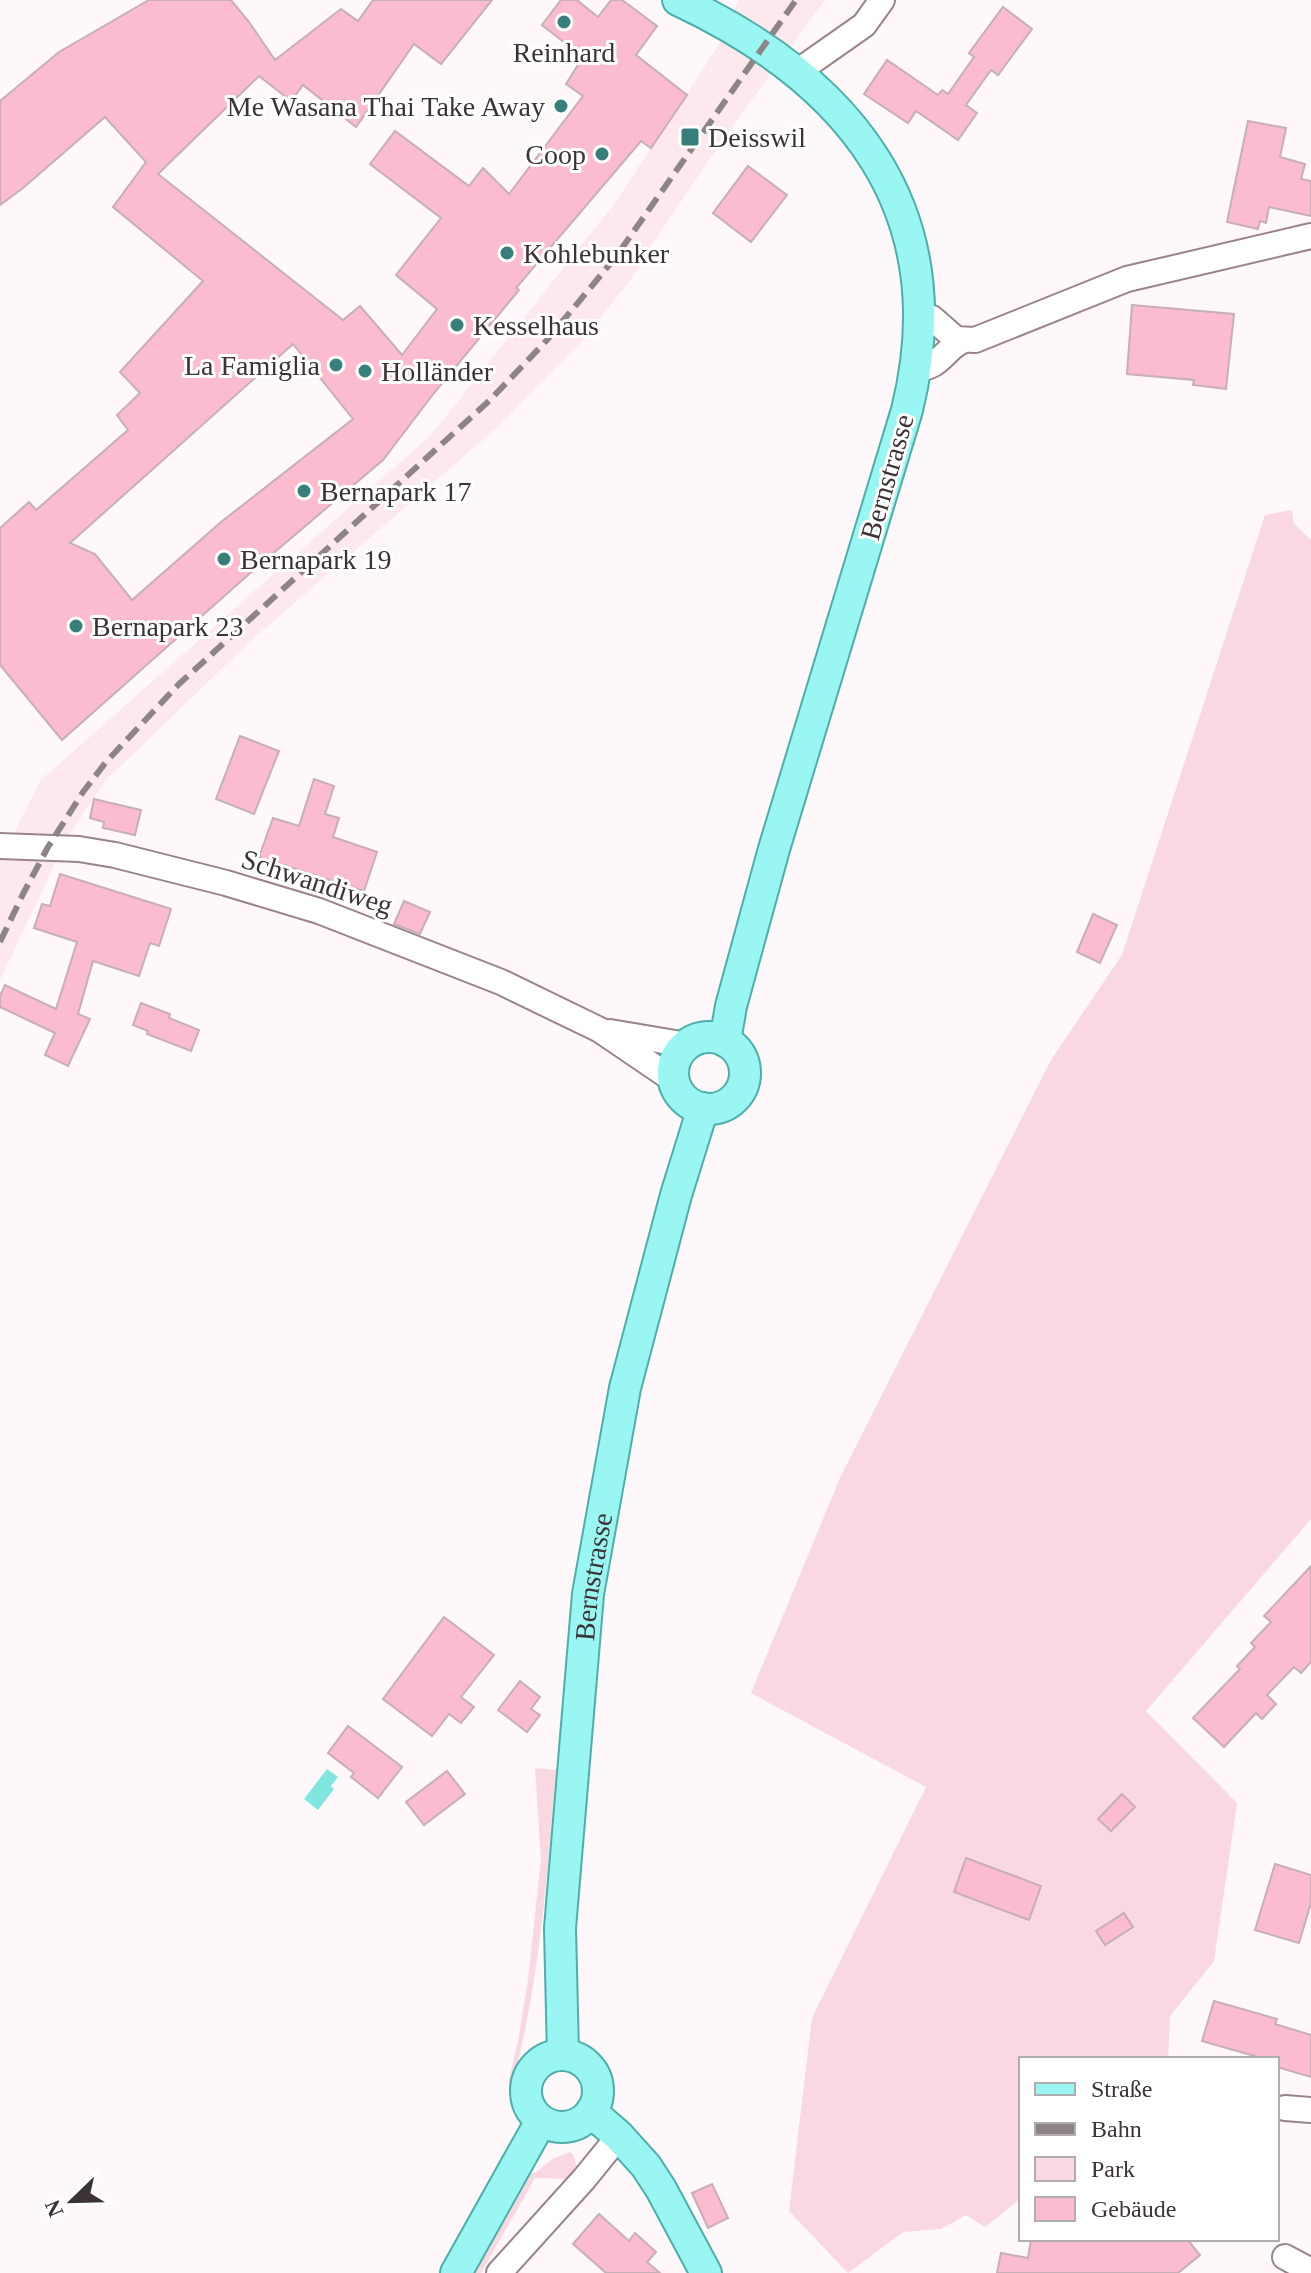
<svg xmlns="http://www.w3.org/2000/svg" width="1311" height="2273" font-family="Georgia,serif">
	<rect width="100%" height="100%" fill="#fef8fa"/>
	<polygon fill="#fce8ed" points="739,0 825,0 728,132 648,250 631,279 581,342 501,424 255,637 107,779 68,836 0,980 0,860 41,780 431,435 615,203 718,46"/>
	<g fill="#f9d8e1">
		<polygon points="1292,510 1294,524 1311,540 1311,1519 1146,1711 1237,1803 1214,1961 1170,2016 1168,2059 1021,2059 1021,2198 985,2227 966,2215 941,2229 903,2232 848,2273 789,2211 812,2018 926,1787 751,1693 840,1478 1051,1060 1122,955 1265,515"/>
		<path d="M535 1768 556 1770C547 1876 540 1982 512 2085L508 2084 518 2041 528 1980 541 1859Z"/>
		<polygon points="569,2152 573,2154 579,2174 576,2179 535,2178 481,2273 474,2273 526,2174 535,2173 551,2160"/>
	</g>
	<polygon fill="#7fe6e0" points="327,1769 338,1777 331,1786 334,1789 318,1810 304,1799"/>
	<g fill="#fcbccf" stroke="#c6afb5" stroke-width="2" fill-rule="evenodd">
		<path d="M149 0H231L249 22 275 60 341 9 358 21 373 0H492L441 64 414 44 356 127 303 85 291 101 259 76 158 174 343 320 360 306 402 355 437 309 396 275 441 218 370 164 395 131 469 186 483 168 509 194 583 96 566 84 583 57 542 25 561 0H577L598 17 611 0H622L657 26 636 55 687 95 651 148 641 141 516 288 519 290 434 393 383 460 256 568 62 740 0 665V528L29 502 36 510 128 430 117 415 140 393 120 372 203 281 113 207 146 162 105 117 23 188 0 205V101L59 52ZM293 344 353 419 221 522 132 600 95 554 70 543Z"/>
		<polygon points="1003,7 1032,29 998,75 991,70 966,105 977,113 958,140 916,111 908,123 864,94 887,60 938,95 942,90 948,94 974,57 969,53"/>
		<polygon points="1248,121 1286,128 1280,157 1305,164 1301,179 1311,181 1311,216 1269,207 1266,223 1260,221 1258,229 1227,222"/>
		<polygon points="748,166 787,195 751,242 713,213"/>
		<polygon points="1132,305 1234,314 1226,389 1193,385 1194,380 1127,374"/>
		<polygon points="240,736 279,751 254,814 216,799"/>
		<polygon points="314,779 334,786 325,814 339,818 333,837 377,852 364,891 259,857 273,818 299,826"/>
		<polygon points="94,799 141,810 135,835 103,828 104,822 90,818"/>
		<polygon points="60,874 171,909 159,946 150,943 139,976 93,961 78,1014 90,1019 68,1066 45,1055 55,1033 0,1007 0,996 5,985 56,1009 77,942 34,928 42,904 50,906"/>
		<polygon points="404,901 430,912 420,934 394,924"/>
		<polygon points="1093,914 1117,925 1100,963 1077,952"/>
		<polygon points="141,1003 170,1014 169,1018 199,1030 191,1051 147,1034 148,1031 133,1025"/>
		<polygon points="1311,1566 1311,1662 1301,1673 1294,1667 1267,1695 1276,1704 1262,1719 1256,1713 1224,1747 1193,1718 1240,1669 1237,1666 1255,1647 1251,1643 1271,1622 1264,1616"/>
		<polygon points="444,1617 494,1655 461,1697 474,1707 461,1723 449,1714 432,1736 383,1699"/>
		<polygon points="520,1681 540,1697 531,1709 540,1715 527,1732 498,1710"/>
		<polygon points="348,1726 402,1767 378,1798 351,1777 354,1773 328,1753"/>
		<polygon points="447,1771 465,1794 424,1825 406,1802"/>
		<polygon points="1122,1794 1135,1807 1111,1831 1098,1819"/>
		<polygon points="966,1858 1041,1886 1029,1920 954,1892"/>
		<polygon points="1275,1864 1311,1875 1311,1903 1299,1943 1255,1930"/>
		<polygon points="1124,1913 1133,1927 1105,1945 1096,1931"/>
		<polygon points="1214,2001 1277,2019 1275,2024 1311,2035 1311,2077 1277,2067 1277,2059 1265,2059 1202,2041"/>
		<polygon points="712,2184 728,2218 708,2228 692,2193"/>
		<polygon points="599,2214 629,2241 635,2233 656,2252 647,2262 660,2273 606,2273 573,2244"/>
		<polygon points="1031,2239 1187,2239 1200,2255 1178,2273 997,2273 1001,2253 1028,2258"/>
	</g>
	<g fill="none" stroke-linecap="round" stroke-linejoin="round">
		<defs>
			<g id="minor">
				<polyline points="797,72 864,25 882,0"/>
				<polyline points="919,315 932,318 956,339 975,340 1127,279 1311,236"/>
				<path d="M915 369C941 368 943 350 962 341"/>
				<polyline points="0,846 79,849 115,855 226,883 319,911 501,982 600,1030 675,1081"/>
				<polyline points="610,1032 687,1045"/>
				<polyline points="1285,2108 1311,2110"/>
				<polyline points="1285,2257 1311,2271"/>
				<polyline points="499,2273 584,2179 619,2136"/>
			</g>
			<g id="major">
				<path d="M678 0C851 81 956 211 907 410L774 849 731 1006 725 1041"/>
				<circle cx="709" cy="1073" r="36"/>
				<path id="s1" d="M563 2055 560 1928 588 1594 625 1388 676 1195 703 1108"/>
				<circle cx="562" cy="2091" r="36"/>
				<polyline points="591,2112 619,2136 646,2166 661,2189 706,2273"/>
				<polyline points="456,2273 541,2121"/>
			</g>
		</defs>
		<use href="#minor" stroke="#9a838a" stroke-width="28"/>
		<use href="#major" stroke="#4eaeaa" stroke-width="34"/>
		<use href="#minor" stroke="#fff" stroke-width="24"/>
		<use href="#major" stroke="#9af6f2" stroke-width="30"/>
		<polyline stroke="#8c8487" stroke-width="6" stroke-dasharray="16 8" stroke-linecap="butt" points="0,942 23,894 48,847 83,792 106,762 179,684 490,400 547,340 615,258 796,0"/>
	</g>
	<g fill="#377f7b" stroke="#fff" stroke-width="3">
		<circle cx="564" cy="22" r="8"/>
		<circle cx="561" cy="106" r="8"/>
		<rect x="680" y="127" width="20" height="20" rx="4"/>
		<circle cx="602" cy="154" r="8"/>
		<circle cx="507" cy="253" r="8"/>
		<circle cx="457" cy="325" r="8"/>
		<circle cx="336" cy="365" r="8"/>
		<circle cx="365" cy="371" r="8"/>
		<circle cx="304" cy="491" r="8"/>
		<circle cx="224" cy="559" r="8"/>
		<circle cx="76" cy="626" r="8"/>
	</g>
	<g text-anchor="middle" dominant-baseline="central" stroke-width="6" stroke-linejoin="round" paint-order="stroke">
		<g font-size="28" fill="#3d3336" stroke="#fff" text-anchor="start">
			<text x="564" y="52" text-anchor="middle">Reinhard</text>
			<text x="545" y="106" text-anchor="end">Me Wasana Thai Take Away</text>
			<text x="708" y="137">Deisswil</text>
			<text x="586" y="154" text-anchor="end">Coop</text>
			<text x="523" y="253">Kohlebunker</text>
			<text x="473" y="325">Kesselhaus</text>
			<text x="320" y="365" text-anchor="end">La Famiglia</text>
			<text x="381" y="371">Holländer</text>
			<text x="320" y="491">Bernapark 17</text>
			<text x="240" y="559">Bernapark 19</text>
			<text x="92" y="626">Bernapark 23</text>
		</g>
		<g font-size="28" fill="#3d3336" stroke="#fff">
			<text transform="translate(887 477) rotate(-74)">Bernstrasse</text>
			<text transform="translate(317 882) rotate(18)">Schwandiweg</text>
			<text stroke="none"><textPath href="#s1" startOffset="480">Bernstrasse</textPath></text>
		</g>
	</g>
	<rect x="1019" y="2057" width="260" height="184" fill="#ffffff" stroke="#b1adaf" stroke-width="2"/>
	<rect x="1035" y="2083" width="40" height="12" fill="#9af6f2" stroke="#b1adaf" stroke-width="2"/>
	<text x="1091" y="2097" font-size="24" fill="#3d3336">Straße</text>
	<rect x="1035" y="2123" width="40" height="12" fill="#8c8487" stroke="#b1adaf" stroke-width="2"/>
	<text x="1091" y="2137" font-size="24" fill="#3d3336">Bahn</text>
	<rect x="1035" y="2157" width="40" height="24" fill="#f9d8e1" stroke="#b1adaf" stroke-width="2"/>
	<text x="1091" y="2177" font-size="24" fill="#3d3336">Park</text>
	<rect x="1035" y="2197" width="40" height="24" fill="#fcbccf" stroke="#b1adaf" stroke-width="2"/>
	<text x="1091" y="2217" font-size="24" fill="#3d3336">Gebäude</text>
	<g transform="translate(72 2201) rotate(247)" stroke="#ffffff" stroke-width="6" paint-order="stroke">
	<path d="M0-6L14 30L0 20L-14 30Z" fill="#3d3336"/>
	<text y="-12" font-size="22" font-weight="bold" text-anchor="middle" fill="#3d3336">N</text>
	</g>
</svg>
